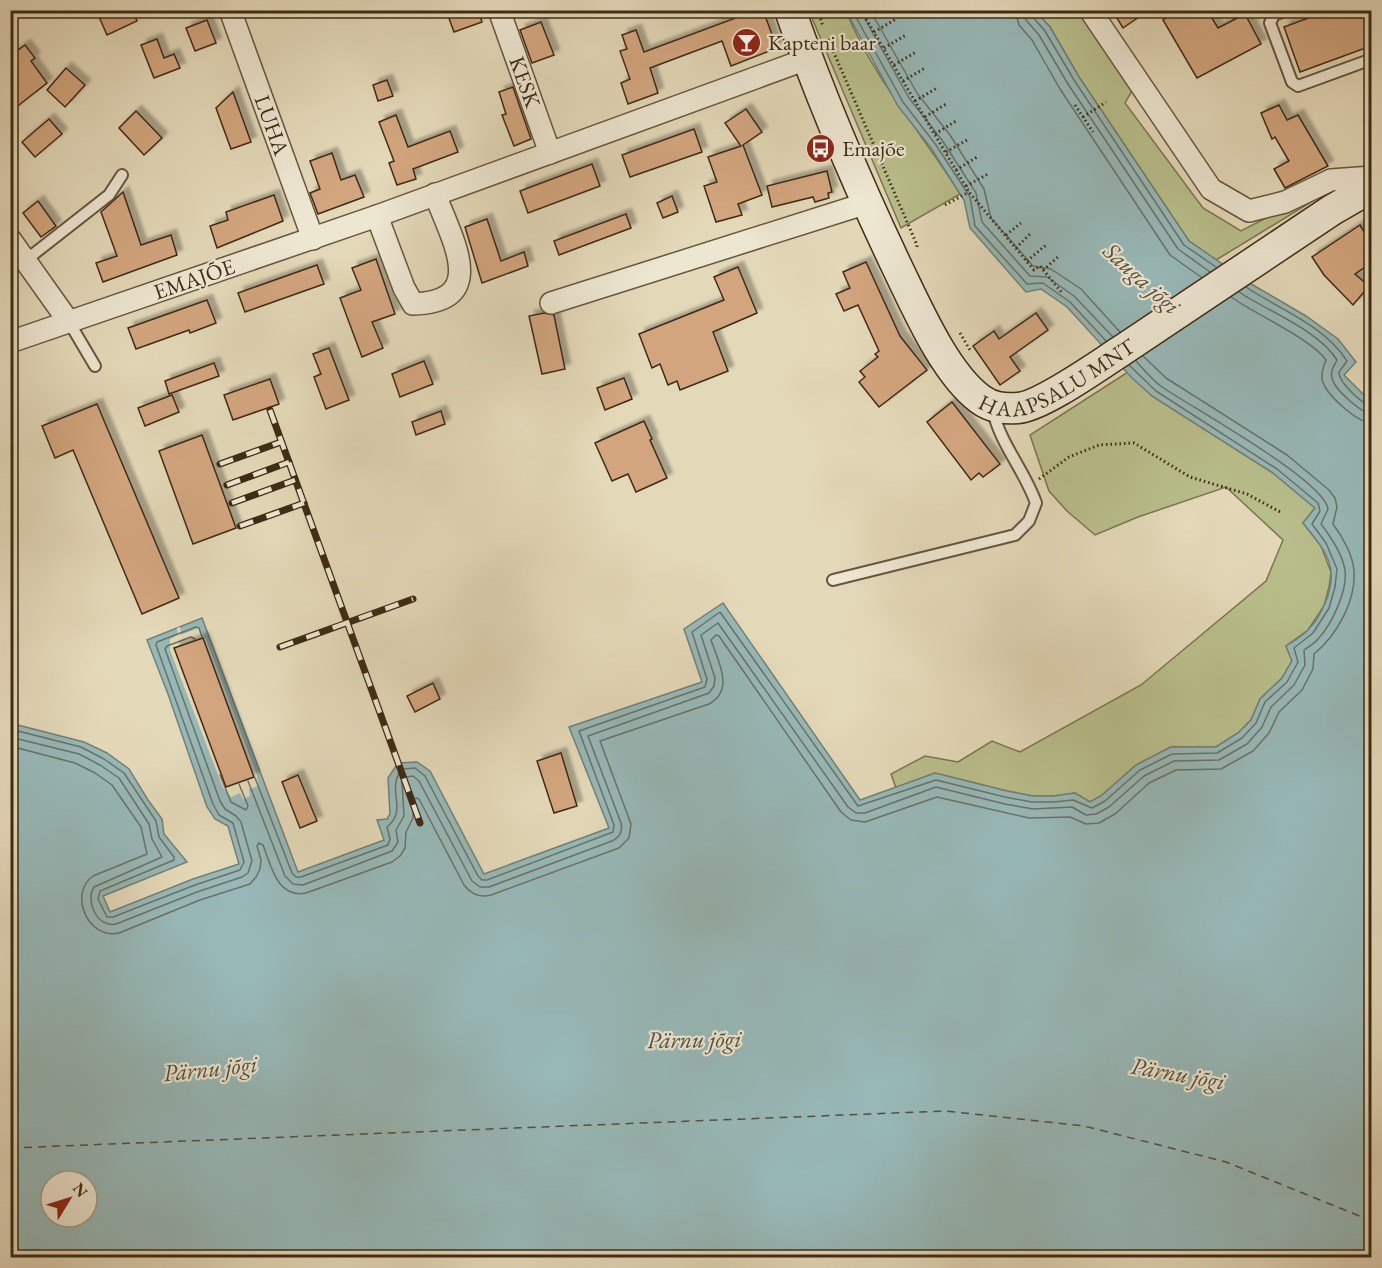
<svg xmlns="http://www.w3.org/2000/svg" width="1382" height="1268" font-family="'EB Garamond',serif">
	<defs>
		<filter id="shadow"><feDropShadow dx="5.5" dy="-5.5" stdDeviation="1.5" flood-color="#0004"/></filter>
	</defs>
	<rect width="100%" height="100%" fill="#e3d8b8"/>
	<filter id="stains"><feTurbulence type="fractalNoise" baseFrequency=".00333" numOctaves="4"/><feColorMatrix values="0 0 0 0 .2 0 0 0 0 .09 0 0 0 0 .02 0 0 0 .5 -.17"/></filter>
	<radialGradient id="worn" r=".72"><stop offset=".6" stop-color="#630" stop-opacity="0"/><stop offset="1" stop-color="#630" stop-opacity=".3"/></radialGradient>
	<g fill="#b8be8b" stroke="#7b7450" stroke-width="1.5">
		<path d="M809 11H846C873 78 922 133 960 194L901 228Z"/>
		<polygon points="1035,11 1080,11 1133,89 1125,103 1203,208 1241,231 1324,188 1329,191 1216,260 1189,241 1079,77 1050,27"/>
		<polygon points="1128,372 1152,396 1273,473 1315,508 1303,523 1321,546 1331,572 1329,587 1324,606 1308,630 1286,646 1292,661 1282,678 1260,699 1251,720 1238,733 1216,747 1171,747 1136,765 1101,796 1090,802 1075,793 1054,796 1033,796 1007,791 935,773 896,788 891,774 925,756 958,762 992,741 1020,752 1141,685 1266,581 1283,540 1226,487 1138,517 1095,535 1067,511 1049,491 1030,435"/>
	</g>
	<path fill="#97b8b7" stroke="#738076" stroke-width="1.5" fill-rule="evenodd" d="M846 11H1035L1050 27 1079 77 1189 241 1253 285 1306 316 1338 339 1356 362 1344 375 1371 402V1257H11L10 723 84 742 107 753 129 769 148 800 162 819 164 834 187 862 103 896 110 912 193 879 239 864 228 826 215 819 207 807 168 694 147 640 202 618 298 872 384 840 377 820 387 819 390 814 388 778 398 763 417 762 430 771 484 874 609 828 569 727 702 682 684 629 723 603 860 800 935 773 1007 791 1033 796H1054L1075 793 1090 802 1101 796 1136 765 1171 747H1216L1238 733 1251 720 1260 699 1282 678 1292 661 1286 646C1293 641 1303 636 1309 629 1321 616 1333 591 1331 572 1330 554 1314 537 1303 523L1315 508 1273 473 1152 396 1132 378 1067 307 1041 289 1026 292 970 228 964 200 931 148 898 106ZM51 1181H87V1217H51Z"/>
	<polygon fill="#e3d8b8" points="180,627 181,635 198,628 206,639 257,775 258,786 249,789 250,796 243,799 240,793 231,797 223,788 170,650 170,639 178,635 177,628"/>
	<g fill="none" stroke-linecap="round" stroke-linejoin="round">
		<g stroke="#6a7266" stroke-width="1.5">
			<polyline points="852,10 903,102 936,145 970,197 975,226 1027,284 1043,283 1070,302 1106,341"/>
			<polyline points="860,10 909,98 942,140 976,193 982,222 1030,276 1047,277 1074,296 1113,337"/>
			<polyline points="870,10 917,93 950,135 984,189 991,218 1033,266 1051,269 1081,289 1120,332"/>
			<polyline points="1015,10 1019,25 1032,40 1060,89 1170,255 1201,277"/>
			<polyline points="1024,10 1026,20 1039,35 1068,84 1178,249 1210,272"/>
			<polyline points="1031,10 1032,16 1045,31 1074,80 1184,245 1216,267"/>
			<path d="M1246 287C1280 310 1324 325 1347 361L1339 372C1338 381 1362 405 1372 406"/>
			<path d="M1239 292C1269 312 1318 330 1337 360 1334 366 1330 371 1332 378 1334 389 1361 413 1372 414"/>
			<path d="M1231 297C1253 313 1313 340 1326 360 1324 366 1321 372 1322 379 1325 394 1356 422 1372 423"/>
			<polyline points="10,729 81,747 104,759 124,773 156,821 159,837 174,857 174,860 100,891 98,899 107,917 113,917 195,885 240,870 244,862 233,823 219,815 213,804 156,645 157,642 196,627 199,628 202,637"/>
			<path d="M10 737 79 754 100 765 119 778 149 824 152 839 162 857 94 887C85 901 97 928 116 924L197 892 242 877 248 873 252 861 241 822 236 816 225 809 220 801 165 649 167 646 191 637 195 639"/>
			<path d="M10 746 75 763 95 773 112 785 141 827 147 854 93 876C68 894 88 940 119 933L200 900 250 884 256 877 260 869 261 860 257 846 259 843 263 845C271 865 277 899 306 893L392 862 400 856 405 848 406 832 413 818V800L416 798 419 799 464 885C471 894 480 898 491 895L619 848 629 838 631 824 600 741 709 704C735 690 718 661 711 640L716 635 719 636 841 812 851 820 865 822 937 797 1029 818 1070 817 1086 824 1099 823 1115 814 1149 783 1176 770 1221 769 1253 751 1269 733 1279 712 1302 690 1313 669 1314 654C1337 635 1356 601 1354 571 1353 555 1342 536 1333 524L1337 507 1335 498 1329 490 1287 455 1166 378 1143 356"/>
			<polyline points="220,775 231,802 246,810 248,806 239,784"/>
			<path d="M255 778 292 873 296 877H301L388 845 390 839 387 827C409 809 385 790 402 769L415 768 425 776 478 876 482 880H487L613 832 614 825 579 731 705 687 707 679 692 632 720 612 858 806 936 780 1005 797 1032 802H1054L1073 800 1092 808 1105 801 1140 770 1172 754 1217 753 1242 738 1256 723 1265 702 1287 682 1298 662 1294 648 1313 633 1329 608 1335 587 1337 569 1326 543 1312 524 1320 511 1318 503 1277 469 1156 391 1129 365"/>
			<path d="M248 781 285 876 293 884 303 885 392 851 398 842 396 830 404 816 402 782 406 777 413 776 419 781 472 881 480 887H489L612 841C620 837 623 831 621 823L588 736 709 693 714 686 715 678 701 635 718 623 848 807 856 813H865L936 787 1005 804 1033 809 1072 807 1086 815 1096 814 1109 807 1144 776 1174 761 1219 760 1247 744 1262 727 1271 707 1294 685 1305 665 1304 650C1308 647 1314 644 1318 639 1332 624 1348 590 1345 570 1342 553 1331 537 1321 524L1328 509C1324 480 1191 407 1162 387 1152 380 1144 370 1136 361"/>
		</g>
		<polyline stroke="#544e3d" stroke-width="1.5" stroke-dasharray="8 6" stroke-linecap="butt" points="10,1148 945,1111 1084,1126 1226,1162 1372,1221"/>
	</g>
	<g fill="#d2a57e" stroke="#3e2b14" stroke-width="1.5" filter="url(#shadow)">
		<polygon points="96,10 132,10 137,21 107,35"/>
		<polygon points="446,10 478,10 482,22 454,32"/>
		<polygon points="757,10 763,10 777,48 731,66 722,41 650,68 658,93 628,104 621,83 630,79 620,51 627,49 622,35 636,30 644,52"/>
		<polygon points="1112,10 1149,10 1123,28"/>
		<polygon points="1178,10 1207,10 1218,28 1245,14 1261,44 1197,78 1163,20"/>
		<polygon points="1330,10 1371,10 1371,46 1300,72 1284,27"/>
		<polygon points="207,20 216,43 195,51 186,28"/>
		<polygon points="541,22 554,55 532,63 520,30"/>
		<polygon points="157,39 164,58 174,54 180,68 154,78 141,45"/>
		<polygon points="25,45 35,58 31,61 47,83 10,112 10,56"/>
		<polygon points="66,68 85,85 65,107 47,90"/>
		<polygon points="387,80 393,96 378,101 373,85"/>
		<polygon points="513,87 531,139 514,146 502,115 506,114 499,92"/>
		<polygon points="233,92 251,142 231,149 216,108"/>
		<polygon points="1279,105 1287,120 1298,115 1328,166 1285,188 1274,169 1289,161 1275,137 1272,139 1261,113"/>
		<polygon points="746,109 762,132 743,145 762,195 738,204 742,215 716,222 704,186 717,182 708,157 741,146 725,123"/>
		<polygon points="136,111 162,138 144,155 119,128"/>
		<polygon points="396,115 408,147 450,131 458,152 413,169 416,179 397,185 389,163 394,161 379,122"/>
		<polygon points="49,119 62,134 35,157 22,142"/>
		<polygon points="694,129 702,152 630,177 622,155"/>
		<polygon points="332,153 341,180 355,175 364,197 318,214 310,193 320,189 310,161"/>
		<polygon points="592,164 600,186 528,213 520,191"/>
		<polygon points="827,171 832,192 828,193 829,198 815,202 813,197 772,207 767,186"/>
		<polygon points="123,192 141,245 171,235 177,255 103,282 96,263 117,256 101,212"/>
		<polygon points="274,195 283,221 217,248 210,226 228,220 226,212"/>
		<polygon points="672,196 678,212 663,218 657,203"/>
		<polygon points="38,201 56,226 41,237 23,213"/>
		<polygon points="626,214 631,228 559,255 554,241"/>
		<polygon points="487,219 501,261 524,252 528,266 482,283 465,227"/>
		<polygon points="1360,225 1366,235 1371,232 1371,263 1355,274 1369,286 1353,305 1324,275 1312,257"/>
		<polygon points="376,259 395,314 372,322 383,348 362,357 340,298 361,290 352,268"/>
		<polygon points="866,262 900,336 927,370 879,407 859,382 865,377 860,371 878,357 875,354 879,351 858,305 844,311 836,294 850,288 843,272"/>
		<polygon points="317,265 324,284 245,312 238,293"/>
		<polygon points="738,267 757,313 713,332 728,371 680,390 677,381 668,385 660,364 652,368 639,334 724,300 714,277"/>
		<polygon points="207,300 216,323 190,333 189,330 136,349 128,328"/>
		<polygon points="544,313 554,315 565,369 542,374 529,316"/>
		<polygon points="1036,313 1048,330 1010,357 1020,371 1000,385 973,346 994,331 999,339"/>
		<polygon points="329,348 349,400 326,409 314,377 321,374 313,354"/>
		<polygon points="424,361 433,384 400,397 392,374"/>
		<polygon points="214,363 219,376 169,394 165,381"/>
		<polygon points="624,378 632,399 605,410 597,388"/>
		<polygon points="270,379 279,404 233,420 224,395"/>
		<polygon points="172,395 179,412 145,426 138,408"/>
		<polygon points="952,402 1000,464 983,477 979,473 971,480 927,422"/>
		<polygon points="97,404 179,598 142,614 73,450 55,458 42,426"/>
		<polygon points="441,411 445,424 416,435 412,422"/>
		<polygon points="644,421 652,439 650,440 667,478 636,492 628,474 612,481 595,443"/>
		<polygon points="202,435 236,528 193,544 159,451"/>
		<polygon points="203,638 254,777 226,787 174,648"/>
		<polygon points="433,683 440,699 415,712 407,696"/>
		<polygon points="561,753 577,806 554,813 537,761"/>
		<polygon points="298,775 317,821 300,828 282,782"/>
	</g>
	<g fill="none" stroke-linecap="round" stroke-linejoin="round">
		<defs>
			<g id="lane">
				<polyline points="1288,10 1274,15 1270,23 1292,82 1298,86 1372,59"/>
				<polyline points="26,260 109,195 122,175"/>
				<polyline points="69,322 95,366"/>
				<path d="M833 580 1015 535 1029 521 1036 503C1025 471 999 442 993 410"/>
			</g>
			<g id="street">
				<polyline points="230,10 313,239"/>
				<polyline points="499,10 550,153"/>
				<polyline points="1090,10 1211,189 1249,211 1285,202 1331,180 1372,177"/>
				<path d="M377 216 404 288 413 304C491 302 451 238 435 194"/>
				<polyline points="10,239 69,322"/>
				<polyline points="551,303 867,203"/>
				<polyline points="10,342 377,216 807,59"/>
			</g>
			<g id="secondary">
				<path id="s1" d="M790 10C821 99 858 185 898 269 917 308 945 373 980 399 992 408 1004 409 1018 408 1042 406 1099 365 1121 351 1191 304 1262 257 1332 210L1372 187"/>
			</g>
		</defs>
		<use href="#lane" stroke="#67563d" stroke-width="14"/>
		<use href="#street" stroke="#67563d" stroke-width="24"/>
		<use href="#secondary" stroke="#3e2b14" stroke-width="33"/>
		<g stroke="#3e2b14" stroke-width="3" stroke-dasharray="1.5 3" stroke-linecap="butt">
			<polyline points="818,10 823,27"/>
			<polyline points="866,19 969,192 1034,270 1040,266 1063,294"/>
			<polyline points="874,32 896,19"/>
			<polyline points="828,39 917,245 917,250"/>
			<polyline points="884,48 906,35"/>
			<polyline points="894,65 916,52"/>
			<polyline points="903,81 925,68"/>
			<polyline points="915,101 937,88"/>
			<polyline points="1075,105 1093,132"/>
			<polyline points="925,117 946,104"/>
			<polyline points="1083,117 1106,102"/>
			<polyline points="935,134 956,121"/>
			<polyline points="946,152 967,140"/>
			<polyline points="956,170 977,157"/>
			<polyline points="966,186 988,174"/>
			<polyline points="945,205 969,192"/>
			<polyline points="1006,235 1021,223"/>
			<polyline points="1016,248 1030,234"/>
			<polyline points="1027,261 1046,245"/>
			<polyline points="1043,270 1058,257"/>
			<polyline points="960,333 970,350"/>
			<polyline points="1039,479 1069,457 1099,445 1134,443 1190,477 1247,494 1282,513"/>
		</g>
		<use href="#lane" stroke="#ede6d1" stroke-width="10"/>
		<use href="#street" stroke="#ede6d1" stroke-width="21"/>
		<use href="#secondary" stroke="#ede6d1" stroke-width="30"/>
		<defs>
			<g id="rail">
				<polyline points="270,410 420,823"/>
				<polyline points="220,464 281,442"/>
				<polyline points="227,485 289,462"/>
				<polyline points="232,503 295,480"/>
				<polyline points="240,526 304,503"/>
				<polyline points="280,647 413,599"/>
			</g>
		</defs>
		<use href="#rail" stroke="#3e2b14" stroke-width="7"/>
		<use href="#rail" stroke="#ede6d1" stroke-width="4.5" stroke-dasharray="14" stroke-linecap="butt"/>
	</g>
	<defs>
		<symbol id="bar-disc" viewBox="-11 -11 22 22"><circle r="9.5" fill="#8f2418" stroke="#ede6d1"/><path d="M-6-5H6L.8 .8V4.5H3.5V6h-7V4.5H-.8V.8Z" fill="#fff"/></symbol>
		<symbol id="bus-disc" viewBox="-11 -11 22 22"><circle r="9.5" fill="#8f2418" stroke="#ede6d1"/><path d="M-5-6H5V4H4V6H2V4H-2V6H-4V4H-5ZM-3.5-4V0h7V-4ZM-3.5 1.2v1.5H-2V1.2ZM2 1.2v1.5H3.5V1.2Z" fill="#fff"/></symbol>
	</defs>
	<g fill-rule="evenodd">
		<use href="#bar-disc" x="730" y="26" width="33" height="33"/>
		<use href="#bus-disc" x="804" y="132" width="33" height="33"/>
	</g>
	<g text-anchor="middle" dominant-baseline="central" stroke-width="4.5" stroke-linejoin="round" paint-order="stroke">
		<g font-size="22" fill="#3e2b14" stroke="#ede6d1" text-anchor="start">
			<text x="768" y="42">Kapteni baar</text>
			<text x="842" y="148">Emajõe</text>
		</g>
		<g font-size="22" fill="#3e2b14" stroke="#ede6d1">
			<text transform="translate(525 82) rotate(70)">KESK</text>
			<text transform="translate(272 125) rotate(70)">LUHA</text>
			<text transform="translate(194 279) rotate(-19)">EMAJÕE</text>
			<text stroke="none"><textPath href="#s1" startOffset="522">HAAPSALU MNT</textPath></text>
		</g>
		<g font-size="24" font-style="italic" fill="#544e3d" stroke="#ede6d1">
			<text transform="translate(1142 278) rotate(42)">Sauga jõgi</text>
			<text transform="translate(694 1039) rotate(-1)">Pärnu jõgi</text>
			<text transform="translate(210 1068) rotate(-6)">Pärnu jõgi</text>
			<text transform="translate(1178 1073) rotate(10)">Pärnu jõgi</text>
		</g>
	</g>
	<rect width="1382" height="1268" fill="none" stroke="#e3d8b8" stroke-width="36"/>
	<rect x="12" y="12" width="1358" height="1244" fill="none" stroke="#3e2b14" stroke-width="3"/>
	<rect x="18" y="18" width="1346" height="1232" fill="none" stroke="#3e2b14" stroke-width="1.5"/>
	<g transform="translate(69 1199) rotate(52)"><circle r="28" fill="#ede6d1" stroke="#a79b85" stroke-width="1.5"/>
	<path d="M0-4.5L10 22L0 15L-10 22Z" fill="#8f2418"/>
	<text y="-9" font-size="16" font-weight="bold" text-anchor="middle" fill="#3e2b14">N</text>
	</g>
	<rect width="100%" height="100%" filter="url(#stains)"/>
	<rect width="100%" height="100%" fill="url(#worn)"/>
</svg>
